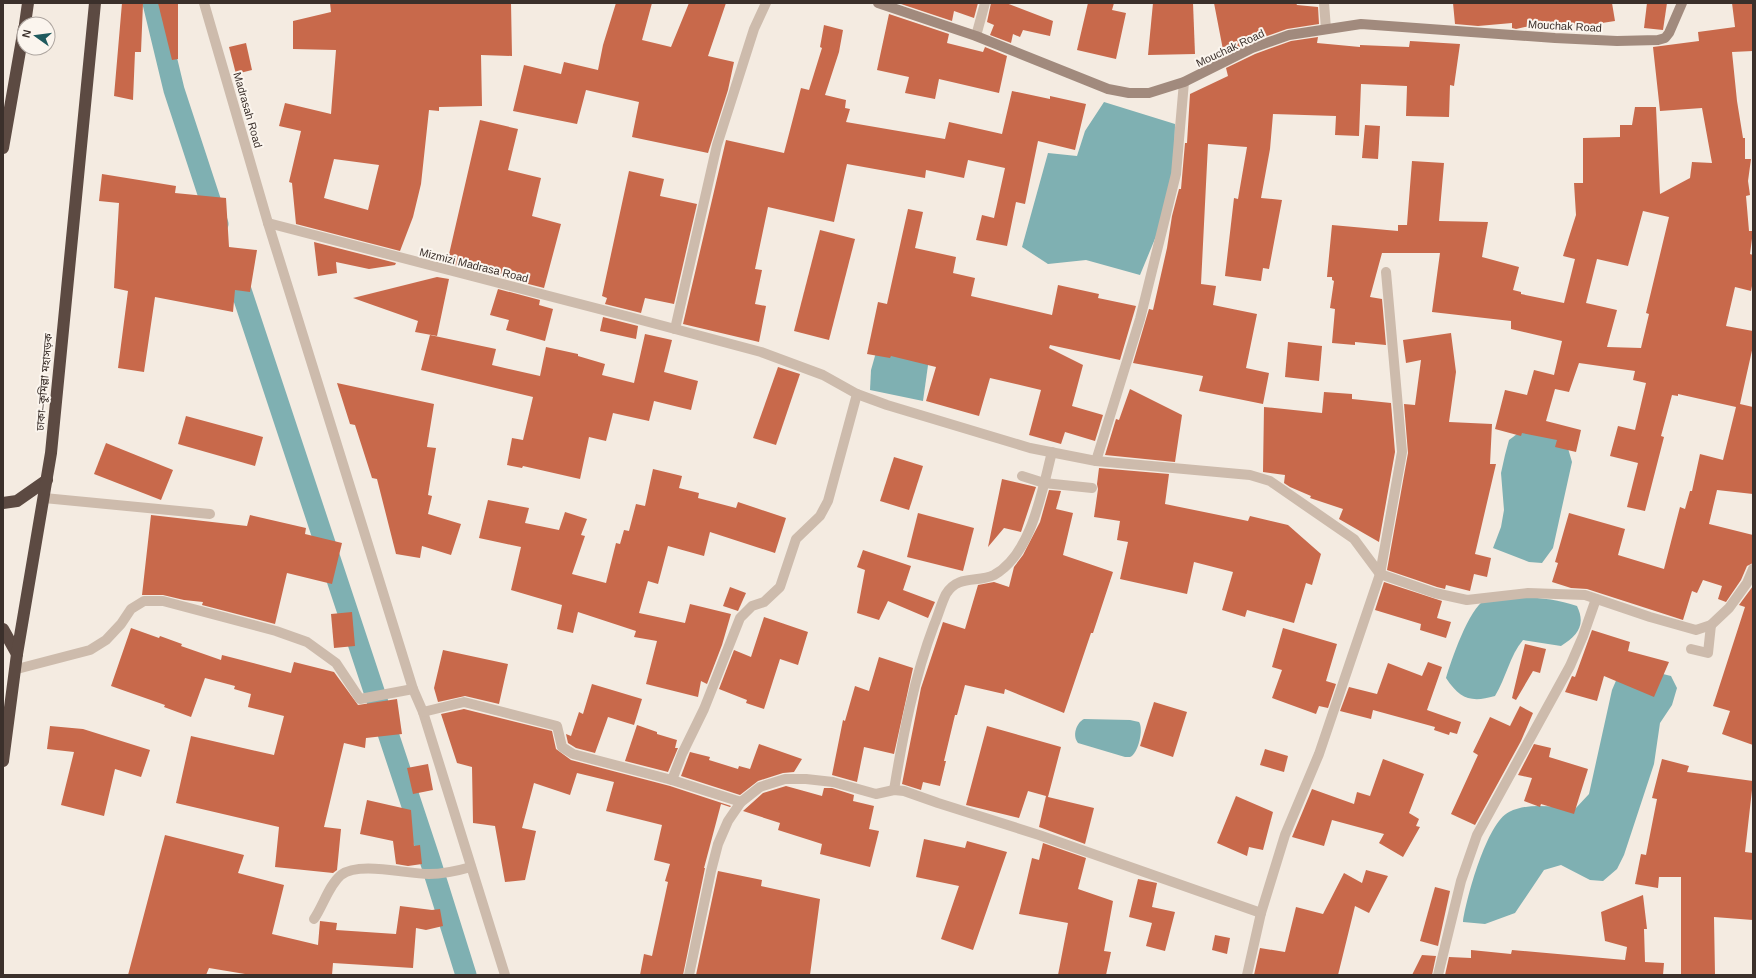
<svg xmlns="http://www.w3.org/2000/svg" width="1756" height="978" font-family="Helvetica,'Noto Sans Bengali',sans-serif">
	<rect width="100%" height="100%" fill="#f4ebe1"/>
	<g fill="#7fb0b2">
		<polygon points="1104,102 1175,124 1174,172 1164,217 1140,275 1086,260 1048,264 1022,247 1048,153 1077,156 1085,131"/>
		<polygon points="880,338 930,351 923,401 870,390 871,370"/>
		<polygon points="1521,431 1554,435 1567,445 1572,462 1553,548 1542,563 1529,562 1493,548 1501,527 1504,510 1501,473 1505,455 1509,440"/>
		<path d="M1497 596C1524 597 1551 597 1577 606 1586 625 1578 635 1561 646L1523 640C1510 655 1506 678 1495 696 1471 703 1460 699 1446 678 1451 661 1469 608 1485 600 1488 598 1493 597 1497 596Z"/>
		<path d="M1651 671 1671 676 1677 688 1672 705 1660 723 1654 764 1624 855 1617 869 1603 881 1590 880 1561 865 1544 870 1515 913 1485 924 1463 922C1466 899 1487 822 1509 812 1529 802 1553 807 1575 809L1589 794 1612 690 1618 676Z"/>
		<path d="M1084 719 1130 720 1139 722C1144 729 1138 754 1130 757H1125L1078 743C1072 736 1076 723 1084 719Z"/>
	</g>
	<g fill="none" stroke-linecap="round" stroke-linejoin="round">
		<g stroke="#7fb0b2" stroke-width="21">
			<polyline points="153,3 174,90 218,224"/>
			<polyline points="232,263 430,860 466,975"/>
		</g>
	</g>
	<g fill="#c8694b" fill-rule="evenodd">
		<polygon points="122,3 143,3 141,52 135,52 133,100 114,96"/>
		<polygon points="158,3 178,3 178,59 172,60"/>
		<path d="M330 3H511L512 56 481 55 482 106 439 107V111L429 110 421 184 413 217 400 251 296 224 292 183 289 182 301 131 279 126 285 103 331 114 336 50 293 49V21L331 12ZM334 159 379 165 368 210 324 198Z"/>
		<polygon points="616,3 652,3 642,40 671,47 689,3 726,3 708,56 734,62 728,90 708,153 632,137 639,102 586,90 577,124 513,111 524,65 561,74 564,62 598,70 603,45"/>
		<polygon points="898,3 978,3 974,18 954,11 952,21"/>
		<polygon points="991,3 1006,3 1053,21 1050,36 1023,30 1020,37 1013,34 1011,43 990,35 994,25 987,22"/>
		<polygon points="1088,3 1114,3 1112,10 1126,13 1116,59 1077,50"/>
		<polygon points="1153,3 1193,3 1195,54 1148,55"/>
		<polygon points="1214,3 1296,3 1297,5 1318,7 1319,24 1287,29 1250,42 1224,55"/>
		<polygon points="1453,3 1612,3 1615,21 1589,25 1530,26 1516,29 1512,28 1512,23 1478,26 1455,24"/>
		<polygon points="1647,3 1667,3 1663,30 1644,28"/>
		<path d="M1732 3H1753V51L1732 52 1737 101 1743 138H1745V159H1751L1748 181 1750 195 1746 196 1749 231H1753L1750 254 1753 255V281L1751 291 1735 287 1726 326 1753 331V346L1740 404 1753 407V494L1717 490 1709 524 1753 535V563L1747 566 1741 580 1726 602 1718 599 1722 586 1703 580 1697 593 1692 591 1683 620 1587 589 1571 588 1552 582 1558 563 1555 562 1569 513 1625 529 1618 555 1664 569 1680 507 1685 509 1690 491H1692L1700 454 1723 460 1736 407 1678 394V396L1672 395 1661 436 1664 437 1645 511 1627 507 1638 463 1610 456 1618 426 1635 430 1646 383 1633 380 1635 371 1579 363 1569 392 1555 389 1546 421 1581 430 1576 452 1555 447 1557 440 1522 433 1521 436 1495 429 1505 390 1527 395 1534 370 1554 375 1562 341 1511 329V321L1432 312 1440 253H1382L1370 297 1382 299 1386 345 1355 342V345L1332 343 1335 309 1330 308 1334 281 1332 280V277H1327L1332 225 1398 231V225H1407L1412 161 1444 163 1439 221 1488 222 1482 257 1519 267 1513 290 1521 292V294L1564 303 1575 259 1563 256 1576 215 1574 183H1583V138L1620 137V125H1632L1635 107H1656L1660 194 1690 178 1692 162 1712 163 1702 108 1660 111 1653 47 1699 41 1698 32 1735 27ZM1643 211 1669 217 1646 313 1649 314 1641 348 1607 347 1617 310 1586 303 1597 259 1628 266Z"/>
		<polygon points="889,14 949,34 947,43 983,52 985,47 1007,56 999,93 939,79 935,99 905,93 909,77 877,70"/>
		<polygon points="824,25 843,30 839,52 825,95 846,100 845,108 850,109 846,122 945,139 949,122 1002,134 1012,91 1050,99 1050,96 1086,104 1075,150 1038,141 1025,204 1016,202 1007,246 976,240 982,215 994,218 1005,168 968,160 964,178 926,170 925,178 847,164 834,222 768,207 755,269 762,270 755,304 766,306 759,342 683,324 726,140 784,153 801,88 809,90 822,48 820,47"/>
		<polygon points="1318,37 1317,43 1360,47 1360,45 1409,47 1410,41 1460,44 1454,86 1450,85 1449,117 1406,116 1407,86 1361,84 1359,136 1335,135 1336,116 1273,114 1270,149 1261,198 1282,200 1269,269 1263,268 1261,281 1225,276 1234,198 1238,199 1247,147 1208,144 1201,284 1216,286 1213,305 1257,314 1246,368 1269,373 1263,404 1199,391 1203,376 1133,363 1149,309 1153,310 1167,248 1172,216 1179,189 1181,189 1185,143 1187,143 1190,94 1228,76 1226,68 1255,54 1291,41"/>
		<polygon points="246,43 252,70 236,74 229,47"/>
		<polygon points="480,120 518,129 508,170 541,178 532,216 561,224 544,288 447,263"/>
		<polygon points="1365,125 1380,126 1378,159 1362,158"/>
		<polygon points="629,171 664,179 660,196 697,204 674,304 645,298 641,313 605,304 607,298 602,296"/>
		<polygon points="102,174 176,186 175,193 226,198 229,247 257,250 250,292 235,290 233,312 155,297 144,372 118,368 128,291 114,288 119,203 99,201"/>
		<polygon points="908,209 923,212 915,248 956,257 953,273 975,278 971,296 1052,315 1058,285 1099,294 1098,298 1136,306 1120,360 1050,345 1049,348 1083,365 1072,406 1103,415 1095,441 1065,432 1061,444 1029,435 1041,390 990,378 979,416 926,401 936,367 891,356 890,358 867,354 878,302 887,304"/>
		<polygon points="820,230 855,239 829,340 794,331"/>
		<polygon points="314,242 396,263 395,265 369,269 336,262 337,273 318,276"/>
		<polygon points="437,277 449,279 437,336 415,332 418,321 353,298"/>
		<polygon points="498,289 540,300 539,305 553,309 545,341 506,330 509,320 490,315"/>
		<polygon points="603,317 638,326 636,339 600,331"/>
		<polygon points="1451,333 1456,372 1449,422 1492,424 1490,464 1496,464 1475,554 1491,558 1487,577 1474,574 1470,591 1446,585 1445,589 1437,587 1387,570 1408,453 1404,404 1415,405 1421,360 1406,363 1403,340"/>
		<polygon points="645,334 672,340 664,372 698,381 691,410 654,401 649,421 613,413 606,441 589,437 580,479 523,466 522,468 507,465 512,438 523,440 533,397 421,370 430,335 496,349 492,365 540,376 546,347 578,354 578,356 605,364 602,375 634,383"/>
		<polygon points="1288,342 1322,346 1319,381 1285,377"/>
		<polygon points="778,367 800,374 776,445 753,438"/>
		<polygon points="337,383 434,404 427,447 436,448 428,495 432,496 428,514 461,524 451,555 422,546 420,558 396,554 377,479 372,478 355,425 350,424"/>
		<polygon points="1130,389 1182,415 1175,462 1105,455 1116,419 1119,420"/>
		<polygon points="1324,392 1352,394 1352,399 1391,403 1395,452 1379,542 1339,519 1343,509 1310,498 1311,496 1290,487 1284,483 1285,475 1263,472 1264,407 1322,413"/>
		<polygon points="186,416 263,437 255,466 178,444"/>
		<polygon points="106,443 173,470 161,500 94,474"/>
		<polygon points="894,457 923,466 909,510 880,501"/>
		<polygon points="1099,468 1169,474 1165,504 1248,521 1250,516 1288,525 1321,554 1312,585 1306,583 1294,623 1247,610 1245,617 1222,610 1233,572 1194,562 1187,594 1120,579 1128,542 1117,540 1120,521 1094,517 1098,489 1097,484"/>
		<polygon points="653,469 682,476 679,488 699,493 698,498 736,508 738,502 786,518 775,553 710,532 704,556 668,546 658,584 648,581 639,613 685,623 690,604 731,614 722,645 707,684 701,681 698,697 646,684 657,641 634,637 636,631 578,612 573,633 557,629 562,605 511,590 521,547 479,538 488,500 529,508 525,523 559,530 565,512 587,519 581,535 585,536 572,574 606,583 616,543 620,544 624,530 629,531 636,504 645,506"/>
		<polygon points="1002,479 1036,487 1021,532 1004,528 988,547"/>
		<polygon points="1049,490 1061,491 1056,509 1073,513 1063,555 1113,572 1093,633 1091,633 1064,713 1005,689 1004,694 965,685 957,715 955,715 944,761 946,761 940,786 923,782 921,790 902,784 921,688 943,622 965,629 978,585 994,582 1009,587 1014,567 1023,555 1040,522"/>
		<polygon points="918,513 974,528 963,571 907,557"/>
		<polygon points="151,515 247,526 250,515 306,528 305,534 342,543 332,584 287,573 275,624 202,605 203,602 184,600 163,595 142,595"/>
		<polygon points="863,550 911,566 903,590 935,602 928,618 888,601 879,620 857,613 865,570 857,567"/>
		<polygon points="1384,582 1442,601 1437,618 1451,622 1446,638 1420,630 1421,624 1375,610"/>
		<polygon points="1753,586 1753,745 1722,734 1730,711 1713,706 1745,607 1739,605"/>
		<polygon points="730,587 746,593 738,611 723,606"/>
		<polygon points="352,612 355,646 334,648 331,614"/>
		<polygon points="764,617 808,632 798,665 780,659 764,709 746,703 747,700 719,689 734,650 751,657"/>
		<polygon points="131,628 159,638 160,636 182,644 181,646 221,660 222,655 291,673 294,662 334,672 358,705 397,699 402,734 366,738 365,748 344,743 324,827 341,829 337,870 333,873 275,867 279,827 176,803 191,736 274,755 284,716 248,707 251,694 234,689 235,686 205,678 191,717 164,707 165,705 111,686"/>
		<polygon points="1283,628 1337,644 1326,681 1336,684 1328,708 1319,706 1316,714 1272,698 1282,670 1272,667"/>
		<polygon points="1592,630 1630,642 1628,651 1669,662 1654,697 1604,676 1597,701 1565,692 1572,676 1575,677"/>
		<polygon points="1525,644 1546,649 1540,673 1533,671 1516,700 1512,698"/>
		<polygon points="443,650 508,664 499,704 465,696 438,702 434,688"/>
		<polygon points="879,657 913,668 894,754 864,747 857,782 832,775 843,720 845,721 855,686 869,691"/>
		<polygon points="1428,662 1442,667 1427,710 1461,722 1457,734 1450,732 1449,735 1434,730 1435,727 1373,710 1371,719 1340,711 1349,687 1377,694 1388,663 1422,676"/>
		<polygon points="592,684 642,699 634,725 608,717 595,753 576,748 568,743 566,734 571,736 579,712 583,714"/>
		<polygon points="1154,702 1187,712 1173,757 1140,746"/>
		<polygon points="1520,706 1533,713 1521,741 1475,825 1451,814 1478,755 1473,752 1490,717 1510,726"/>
		<polygon points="464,709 552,731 556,749 571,760 670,786 731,806 730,807 721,804 704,868 705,868 683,975 640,975 644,954 652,956 668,882 665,881 670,864 654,860 662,825 606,811 614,782 577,773 570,795 534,783 522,828 536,831 525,880 505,882 495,826 473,823 472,767 457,763 441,714"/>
		<polygon points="637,725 657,732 657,734 677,740 675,748 678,748 668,772 625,761"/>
		<polygon points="50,726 83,729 150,750 141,777 115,769 104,816 61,805 74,752 47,749"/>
		<polygon points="987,726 1061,747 1048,797 1094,808 1085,844 1039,827 1046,796 1028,791 1019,818 966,805"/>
		<polygon points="759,744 802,759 794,772 783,773 758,781 740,795 681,776 690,752 710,757 709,760 738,769 739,766 750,769"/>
		<polygon points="1534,744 1551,748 1549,757 1588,769 1574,814 1541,804 1540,807 1524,801 1532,778 1518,775"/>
		<polygon points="1265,749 1288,756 1284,772 1260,765"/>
		<polygon points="1383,759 1424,774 1409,813 1419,819 1416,826 1420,827 1403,857 1379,843 1384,834 1332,820 1324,846 1292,837 1312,789 1354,804 1357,792 1370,796"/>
		<polygon points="1662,759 1689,766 1687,772 1753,781 1745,852 1753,853 1753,920 1714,917 1715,975 1681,975 1681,877 1659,877 1658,888 1635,884 1641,854 1646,855 1657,799 1652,798"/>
		<polygon points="428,764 433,790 413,794 407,768"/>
		<polygon points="786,786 822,796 824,788 832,788 854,795 853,801 874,806 869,829 879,831 870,867 820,854 822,844 778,830 780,823 743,811 763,793"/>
		<polygon points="1236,796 1273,812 1263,850 1249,847 1247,856 1217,843"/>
		<polygon points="367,800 411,810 414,846 420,845 422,864 408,866 396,864 393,841 360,834"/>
		<polygon points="165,835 244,855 238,873 284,885 272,934 318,945 320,921 337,923 336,930 396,934 400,906 432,910 440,909 443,926 426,930 416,928 413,968 333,963 332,975 251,975 209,968 206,975 128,975"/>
		<polygon points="924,839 965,848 967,841 1007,852 973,950 941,939 959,886 916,877"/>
		<polygon points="1043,843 1086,858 1078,889 1113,901 1104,951 1111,952 1106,975 1058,975 1068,923 1019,914 1032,858 1039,860"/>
		<polygon points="1366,870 1388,876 1369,913 1355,906 1338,975 1254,975 1260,948 1285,952 1296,907 1323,914 1344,873 1362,883"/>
		<polygon points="718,871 762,880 761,886 820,899 810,975 696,975"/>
		<polygon points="1138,879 1157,883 1152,907 1175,912 1165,951 1146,946 1152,923 1129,917"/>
		<polygon points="1435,887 1450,891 1438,946 1420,941"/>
		<polygon points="1643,895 1647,929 1644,929 1645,962 1664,963 1663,975 1445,975 1449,957 1471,958 1471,950 1511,954 1512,950 1625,960 1627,947 1605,941 1601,912"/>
		<polygon points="1215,935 1230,938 1227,954 1212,950"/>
		<polygon points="1422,955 1436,956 1432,975 1412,975"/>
	</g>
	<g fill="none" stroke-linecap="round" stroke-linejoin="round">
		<g stroke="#cdbbac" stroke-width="10">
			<polyline points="204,3 268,223 413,689 423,712 505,975"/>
			<polyline points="1324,3 1326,29"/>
			<polyline points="976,36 985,3"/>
			<polyline points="268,223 630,317 761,352 823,375 857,394 887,405 1030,448 1096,461 1250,475 1270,481 1354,539 1380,574 1435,593 1467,600 1528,593 1585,595 1650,617 1696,630 1711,625 1729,608 1747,583 1753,569"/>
			<polyline points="675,329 717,145 754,29 766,3"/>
			<polyline points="1096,461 1140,319 1176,174 1184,82"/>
			<polyline points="1022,476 1044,483 1092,488"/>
			<polyline points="44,498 210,514"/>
			<polyline points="1691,649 1708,653 1711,625"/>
			<polyline points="17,669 90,650 106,640 121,624 131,609 144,601 163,601 276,631 307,642 336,663 360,699 413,689"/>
			<polyline points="423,712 464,702 557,726 562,747 573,754 672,780 741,802"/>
			<polyline points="672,780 682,754 704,709 740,618 752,606 764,602 780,587 796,539 820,516 828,501 857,394"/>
			<path d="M894 790C903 735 914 678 934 625 938 616 941 604 946 594 958 574 978 583 994 575 1032 554 1042 490 1052 452"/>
			<path d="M314 919C323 906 329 885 341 875 359 861 406 874 429 874 443 874 457 871 471 867"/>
			<polyline points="689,975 711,871 718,844 728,821 741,802 760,787 785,779 806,779 833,782 876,794 894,790 904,791 938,803 1039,835 1261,913"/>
			<polyline points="1247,975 1261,913 1285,835 1319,754 1380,574 1402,452 1386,272"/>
			<polyline points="1438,975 1461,881 1477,835 1570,666 1583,636 1596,599"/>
		</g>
		<polyline stroke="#a18a7d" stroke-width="10" points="878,3 976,36 1108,89 1129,93 1149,93 1184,82 1252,48 1289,35 1361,24 1555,38 1617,41 1658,40 1665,38 1669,33 1682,3"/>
		<g stroke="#5c4a42" stroke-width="12">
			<polyline points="25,24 28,3"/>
			<polyline points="3,148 24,28"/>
			<polyline points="3,503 17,501 47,480"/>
			<polyline points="3,629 17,654"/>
			<polyline points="3,761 17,654 51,453 95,3"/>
		</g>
	</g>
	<g text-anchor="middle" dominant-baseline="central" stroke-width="4" stroke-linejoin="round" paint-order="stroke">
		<g font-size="11" fill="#3b302b" stroke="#fbf5ee">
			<text transform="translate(1565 26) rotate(3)">Mouchak Road</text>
			<text transform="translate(1230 48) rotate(-25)">Mouchak Road</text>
			<text transform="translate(248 110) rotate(74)">Madrasah Road</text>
			<text transform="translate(474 265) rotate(14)">Mizmizi Madrasa Road</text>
			<text transform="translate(44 382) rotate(-85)">ঢাকা–কুমিল্লা মহাসড়ক</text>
		</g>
	</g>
	<rect width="1756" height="978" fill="none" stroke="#3b302b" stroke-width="8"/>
	<g transform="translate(36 36) rotate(284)"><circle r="19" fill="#fbf5ee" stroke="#aea6a0"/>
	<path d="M0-3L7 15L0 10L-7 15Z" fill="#1f5a5e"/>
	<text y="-6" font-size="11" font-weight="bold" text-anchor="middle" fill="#3b302b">N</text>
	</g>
</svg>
